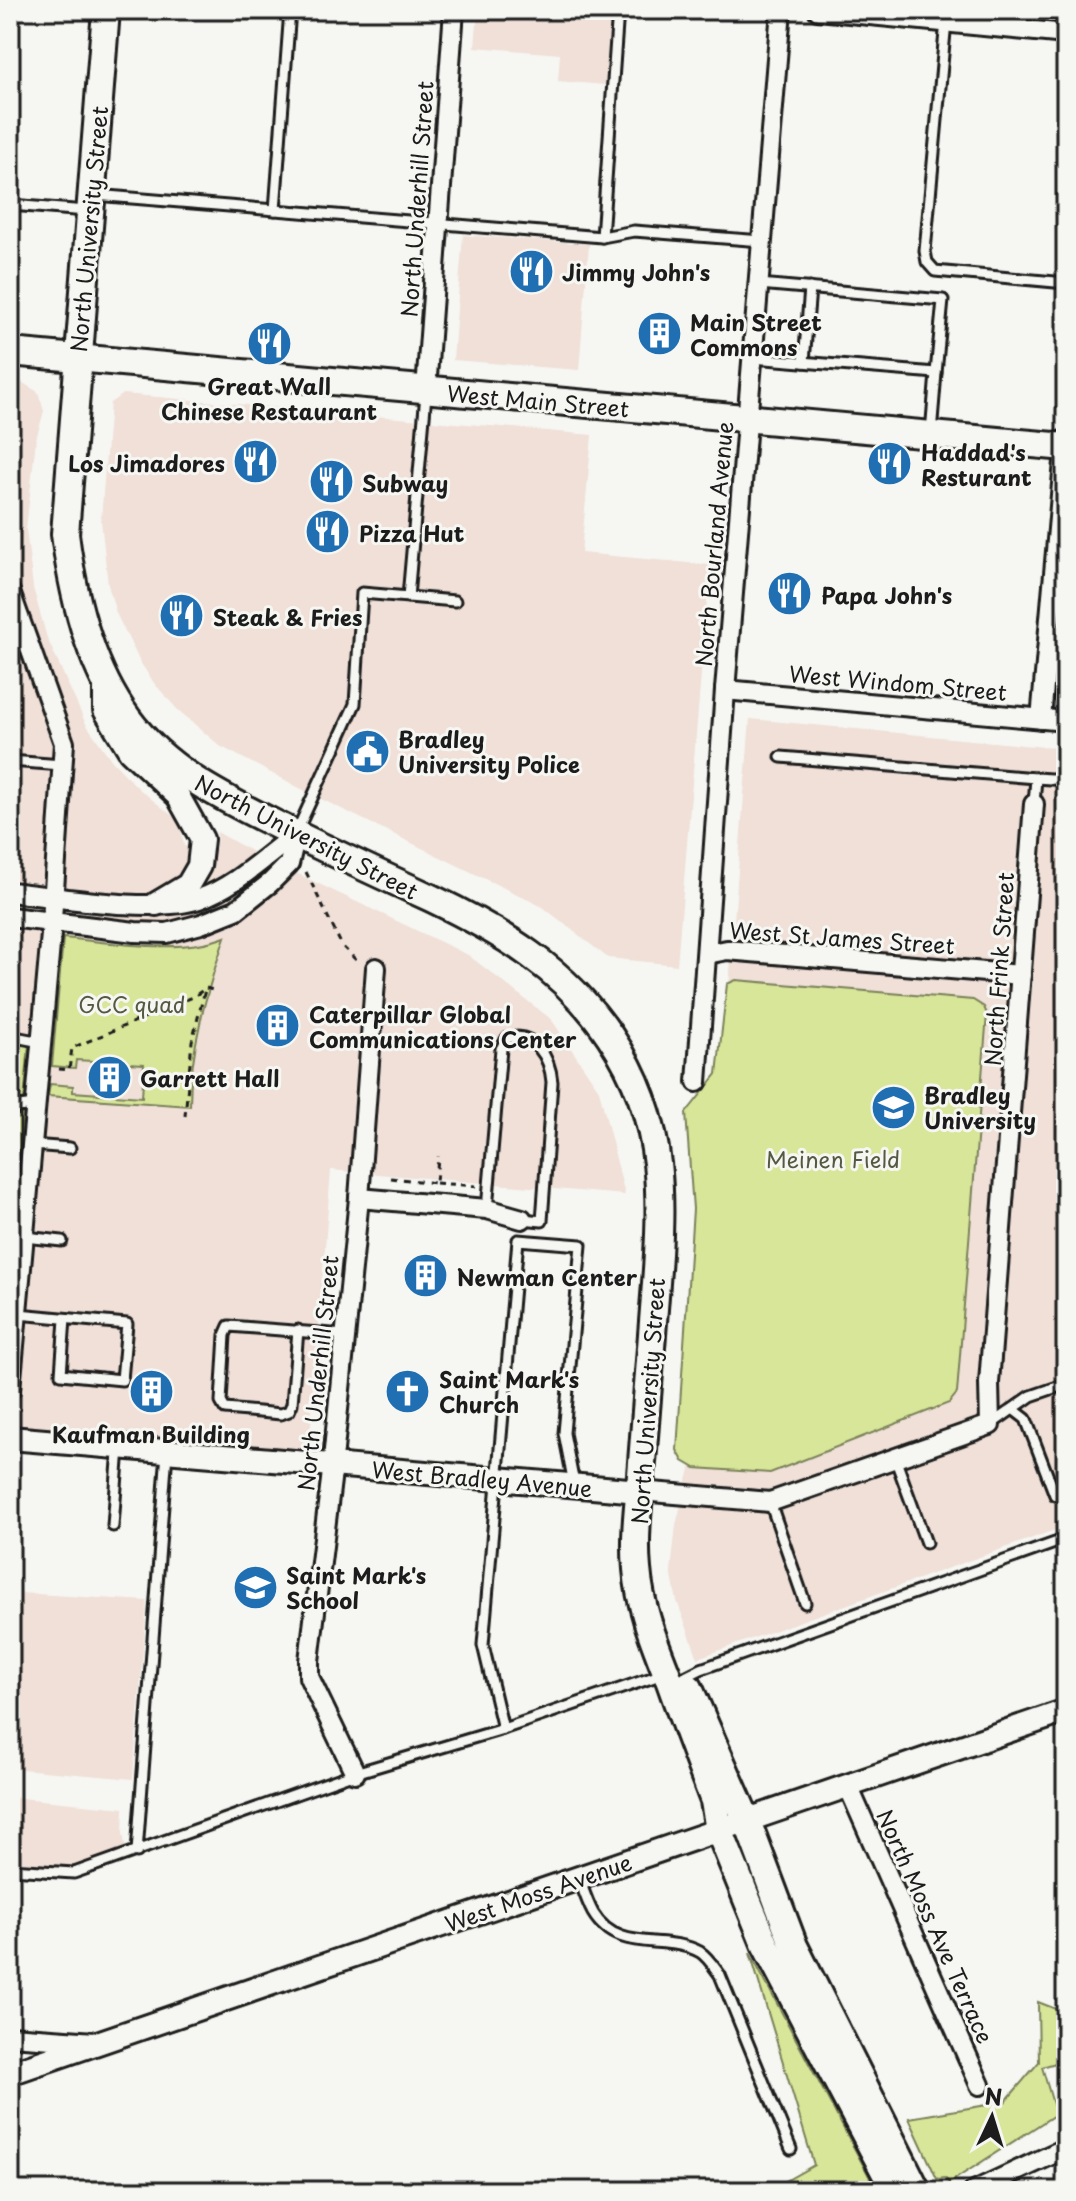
<svg xmlns="http://www.w3.org/2000/svg" width="1076" height="2201" font-family="'Playpen Sans',sans-serif">
	<rect width="100%" height="100%" fill="#f6f6f2"/>
	<filter id="ink" filterUnits="userSpaceOnUse"><feTurbulence type="fractalNoise" baseFrequency=".0125" numOctaves="2"/><feDisplacementMap in="SourceGraphic" scale="16" xChannelSelector="R" yChannelSelector="G"/><feConvolveMatrix kernelMatrix="1 2 1 2 8 2 1 2 1" color-interpolation-filters="sRGB"/></filter>
	<g filter="url(#ink)">
		<g fill="#f0e0d7">
			<polygon points="478,10 610,20 605,85 558,81 560,54 475,47"/>
			<polygon points="463,235 589,244 579,370 453,360"/>
			<polygon points="10,380 21,382 38,392 44,411 36,439 26,529 33,588 47,638 86,724 112,761 139,789 174,817 181,830 184,846 216,848 217,832 256,854 468,955 551,1019 599,1090 625,1195 331,1170 308,1463 10,1438"/>
			<polygon points="123,394 592,435 581,553 710,565 677,965 608,958 543,907 313,795 220,746 177,709 154,683 140,662 116,613 108,585 101,520 110,403"/>
			<polygon points="750,719 1066,749 1066,1526 698,1658 677,1601 671,1571 676,1525 691,1465"/>
			<polygon points="20,1593 147,1601 133,1779 10,1768 10,1728"/>
			<polygon points="10,1797 124,1808 123,1833 126,1853 71,1867 10,1861"/>
		</g>
		<g fill="#d8e699" stroke="#7a815a" stroke-width="2">
			<path d="M225 937C207 991 190 1048 190 1106L48 1096 50 1084 73 1086V1092L142 1097 144 1064 76 1060 75 1068 52 1066 63 938C110 942 181 955 225 937Z"/>
			<polygon points="736,980 973,1000 984,1007 987,1014 957,1393 949,1403 770,1473 695,1468 683,1461 677,1450 693,1209 686,1113 717,1074 727,984"/>
			<polygon points="10,1038 29,1044 10,1260"/>
			<polygon points="750,1953 877,2191 768,2191 814,2165"/>
			<polygon points="1038,2002 1066,2013 1066,2060 1042,2067 1056,2114 949,2183 945,2178 937,2179 909,2118 1005,2102 1039,2062"/>
		</g>
		<g fill="none" stroke-linecap="round" stroke-linejoin="round">
			<defs>
				<g id="service">
					<polyline points="947,10 925,251 927,262 935,271 1066,283"/>
					<polyline points="95,195 602,237 634,231 762,241"/>
					<polyline points="10,205 87,211"/>
					<polyline points="275,210 290,10"/>
					<polyline points="602,237 618,10"/>
					<polyline points="752,358 936,373 943,300 759,284"/>
					<polyline points="804,362 810,288"/>
					<polyline points="931,433 936,373"/>
					<polyline points="408,597 426,394"/>
					<polyline points="781,757 1036,778 1034,804"/>
					<polyline points="10,761 62,765"/>
					<polyline points="1036,778 1066,780"/>
					<polyline points="297,831 355,704 362,593 455,601"/>
					<polyline points="10,1036 41,1042"/>
					<polyline points="10,1113 18,1107 36,1105"/>
					<polyline points="32,1145 70,1148"/>
					<path d="M487 1209 501 1049 507 1038C535 1032 550 1057 552 1082L542 1221 522 1219"/>
					<polyline points="10,1232 25,1237 62,1241"/>
					<polyline points="18,1314 127,1324 122,1380 61,1374 65,1319"/>
					<polyline points="298,1330 292,1404 289,1411 281,1414 225,1409 221,1402 225,1335 229,1326 345,1335"/>
					<polyline points="1013,1409 1026,1419 1055,1495"/>
					<polyline points="990,1425 1031,1396 1066,1384"/>
					<polyline points="895,1458 926,1543"/>
					<polyline points="770,1502 805,1603"/>
					<polyline points="113,1526 119,1448"/>
					<polyline points="685,1677 701,1669 1066,1539"/>
					<polyline points="503,1729 483,1645 518,1240 581,1245 564,1433 574,1484"/>
					<polyline points="137,1852 167,1452"/>
					<polyline points="10,1869 74,1873 355,1773 503,1729 663,1674"/>
					<path d="M579 1878C583 1889 587 1902 593 1913 618 1955 666 1933 700 1952 708 1957 714 1967 720 1975L791 2149"/>
				</g>
				<g id="minor">
					<polyline points="818,10 1066,34"/>
					<polyline points="426,390 454,10"/>
					<polyline points="10,592 64,743 51,934 10,1390"/>
					<polyline points="725,690 1066,721"/>
					<polyline points="1041,719 1066,439"/>
					<path d="M10 892C58 897 155 914 199 899 236 886 264 857 296 834"/>
					<polyline points="10,917 135,932 167,933 201,924 236,910 270,883 289,864 296,834"/>
					<polyline points="707,954 727,950 1021,975"/>
					<polyline points="697,1082 725,690 781,10"/>
					<polyline points="359,1198 487,1209 522,1219"/>
					<polyline points="640,1491 770,1502 990,1425 989,1383 1034,804"/>
					<polyline points="355,1773 309,1677 309,1661 331,1480 359,1198 376,968"/>
					<polyline points="848,1786 980,2085"/>
					<polyline points="10,2036 95,2042"/>
					<polyline points="974,2191 1066,2148"/>
				</g>
				<g id="tertiary">
					<polyline points="105,677 105,710 130,751 178,796 202,839 199,866 188,885 156,904"/>
					<polyline points="10,1438 640,1491"/>
					<polyline points="10,2073 1066,1711"/>
				</g>
				<g id="secondary">
					<path d="M106 10 65 534C73 597 90 667 128 719 166 771 225 799 281 827 331 852 381 875 431 898 502 932 565 969 610 1036 670 1125 662 1208 654 1309 650 1364 645 1420 641 1475 638 1506 634 1538 637 1569 640 1609 656 1646 670 1682 684 1722 699 1761 714 1801L719 1830 766 1946 895 2191"/>
					<polyline points="10,352 1066,447"/>
					<polyline points="689,1688 747,1821 794,1946 917,2191"/>
				</g>
			</defs>
			<use href="#service" stroke="#1c1c1c" stroke-width="15"/>
			<use href="#minor" stroke="#1c1c1c" stroke-width="24"/>
			<use href="#tertiary" stroke="#1c1c1c" stroke-width="28"/>
			<use href="#secondary" stroke="#1c1c1c" stroke-width="32"/>
			<g stroke="#1c1c1c" stroke-width="3" stroke-dasharray="6 6" stroke-linecap="butt">
				<polyline points="306,872 342,946 358,962"/>
				<polyline points="206,988 216,991"/>
				<polyline points="59,1069 69,1070 72,1048 193,997 206,988"/>
				<polyline points="185,1116 192,1041 205,990"/>
				<polyline points="391,1178 436,1183 438,1156"/>
				<polyline points="436,1183 476,1186"/>
			</g>
			<use href="#service" stroke="#f6f6f2" stroke-width="9"/>
			<use href="#minor" stroke="#f6f6f2" stroke-width="18"/>
			<use href="#tertiary" stroke="#f6f6f2" stroke-width="22"/>
			<use href="#secondary" stroke="#f6f6f2" stroke-width="26"/>
		</g>
	</g>
	<defs>
		<symbol id="restaurant-disc" viewBox="-11 -11 22 22"><circle r="9.5" fill="#1f6fb2" stroke="#f6f6f2"/><path d="M-5-6h1v4h1v-4h1v4h1v-4h1v5L-1.5 .5V6h-2V.5L-5-1ZM5-6V6H3V1.5H1.5Q1.5-4 5-6Z" fill="#fff"/></symbol>
		<symbol id="building-disc" viewBox="-11 -11 22 22"><circle r="9.5" fill="#1f6fb2" stroke="#f6f6f2"/><path d="M-4-6H4V6H1V3H-1V6H-4ZM-2.5-4.3h1.7v1.8h-1.7ZM.8-4.3h1.7v1.8H.8ZM-2.5-1h1.7V.8h-1.7ZM.8-1h1.7V.8H.8Z" fill="#fff"/></symbol>
		<symbol id="civic-disc" viewBox="-11 -11 22 22"><circle r="9.5" fill="#1f6fb2" stroke="#f6f6f2"/><path d="M-.6-6.5H3V-4.5H.6V-3L4-1V1h2V6H-6V1h2V-1L-.6-3ZM-1.2 2.5V6h2.4V2.5Z" fill="#fff"/></symbol>
		<symbol id="university-disc" viewBox="-11 -11 22 22"><circle r="9.5" fill="#1f6fb2" stroke="#f6f6f2"/><path d="M0-5L7-2L0 1L-7-2ZM-4 1L0 2.5L4 1V4Q0 6-4 4Z" fill="#fff"/></symbol>
		<symbol id="church-disc" viewBox="-11 -11 22 22"><circle r="9.5" fill="#1f6fb2" stroke="#f6f6f2"/><path d="M-1.2-6h2.4v3.5h3.3v2.4h-3.3V6h-2.4V-.1h-3.3v-2.4h3.3Z" fill="#fff"/></symbol>
		<symbol id="school-disc" viewBox="-11 -11 22 22"><circle r="9.5" fill="#1f6fb2" stroke="#f6f6f2"/><path d="M0-5L7-2L0 1L-7-2ZM-4 1L0 2.5L4 1V4Q0 6-4 4Z" fill="#fff"/></symbol>
	</defs>
	<g fill-rule="evenodd">
		<use href="#restaurant-disc" x="506" y="246" width="51" height="51"/>
		<use href="#building-disc" x="634" y="308" width="51" height="51"/>
		<use href="#restaurant-disc" x="244" y="318" width="51" height="51"/>
		<use href="#restaurant-disc" x="230" y="436" width="51" height="51"/>
		<use href="#restaurant-disc" x="864" y="438" width="51" height="51"/>
		<use href="#restaurant-disc" x="306" y="456" width="51" height="51"/>
		<use href="#restaurant-disc" x="302" y="506" width="51" height="51"/>
		<use href="#restaurant-disc" x="764" y="568" width="51" height="51"/>
		<use href="#restaurant-disc" x="156" y="590" width="51" height="51"/>
		<use href="#civic-disc" x="342" y="726" width="51" height="51"/>
		<use href="#building-disc" x="252" y="1000" width="51" height="51"/>
		<use href="#building-disc" x="84" y="1052" width="51" height="51"/>
		<use href="#university-disc" x="868" y="1082" width="51" height="51"/>
		<use href="#building-disc" x="400" y="1250" width="51" height="51"/>
		<use href="#church-disc" x="382" y="1366" width="51" height="51"/>
		<use href="#building-disc" x="126" y="1366" width="51" height="51"/>
		<use href="#school-disc" x="230" y="1562" width="51" height="51"/>
	</g>
	<g text-anchor="middle" dominant-baseline="central" stroke-width="6" stroke-linejoin="round" paint-order="stroke">
		<g font-size="22" fill="#1c1c1c" stroke="#f6f6f2">
			<text transform="translate(416 199) rotate(-86)">North Underhill Street</text>
			<text transform="translate(88 229) rotate(-85)">North University Street</text>
			<text transform="translate(538 400) rotate(5)">West Main Street</text>
			<text transform="translate(713 544) rotate(-85)">North Bourland Avenue</text>
			<text transform="translate(898 682) rotate(5)">West Windom Street</text>
			<text transform="translate(307 836) rotate(27)">North University Street</text>
			<text transform="translate(842 937) rotate(4)">West St James Street</text>
			<text transform="translate(998 969) rotate(-86)">North Frink Street</text>
			<text transform="translate(317 1373) rotate(-84)">North Underhill Street</text>
			<text transform="translate(647 1401) rotate(-86)">North University Street</text>
			<text transform="translate(482 1478) rotate(5)">West Bradley Avenue</text>
			<text transform="translate(538 1892) rotate(-19)">West Moss Avenue</text>
			<text transform="translate(936 1926) rotate(66)">North Moss Ave Terrace</text>
		</g>
		<g font-size="22" font-weight="bold" fill="#1c1c1c" stroke="#f6f6f2" text-anchor="start">
			<text x="562" y="271">Jimmy John's</text>
			<text x="690" y="321">Main Street<tspan x="690" dy="25">Commons</tspan></text>
			<text x="269" y="385" text-anchor="middle">Great Wall<tspan x="269" dy="25">Chinese Restaurant</tspan></text>
			<text x="921" y="451">Haddad's<tspan x="921" dy="25">Resturant</tspan></text>
			<text x="225" y="462" text-anchor="end">Los Jimadores</text>
			<text x="362" y="482">Subway</text>
			<text x="359" y="532">Pizza Hut</text>
			<text x="821" y="594">Papa John's</text>
			<text x="213" y="616">Steak &amp; Fries</text>
			<text x="398" y="738">Bradley<tspan x="398" dy="25">University Police</tspan></text>
			<text x="309" y="1013">Caterpillar Global<tspan x="309" dy="25">Communications Center</tspan></text>
			<text x="140" y="1077">Garrett Hall</text>
			<text x="924" y="1094">Bradley<tspan x="924" dy="25">University</tspan></text>
			<text x="457" y="1276">Newman Center</text>
			<text x="439" y="1378">Saint Mark's<tspan x="439" dy="25">Church</tspan></text>
			<text x="151" y="1433" text-anchor="middle">Kaufman Building</text>
			<text x="286" y="1574">Saint Mark's<tspan x="286" dy="25">School</tspan></text>
		</g>
		<g font-size="22" fill="#545942" stroke="#f6f6f2">
			<text x="132" y="1003">GCC quad</text>
			<text x="833" y="1158">Meinen Field</text>
		</g>
	</g>
	<rect width="1076" height="2201" fill="none" stroke="#f6f6f2" stroke-width="40"/>
	<rect x="20" y="20" width="1036" height="2161" fill="none" stroke="#1c1c1c" stroke-width="3" filter="url(#ink)"/>
	<g transform="translate(992 2117) rotate(4)" stroke="#f6f6f2" stroke-width="6" paint-order="stroke">
	<path d="M0-6L14 30L0 20L-14 30Z" fill="#1c1c1c"/>
	<text y="-12" font-size="22" font-weight="bold" text-anchor="middle" fill="#1c1c1c">N</text>
	</g>
</svg>
